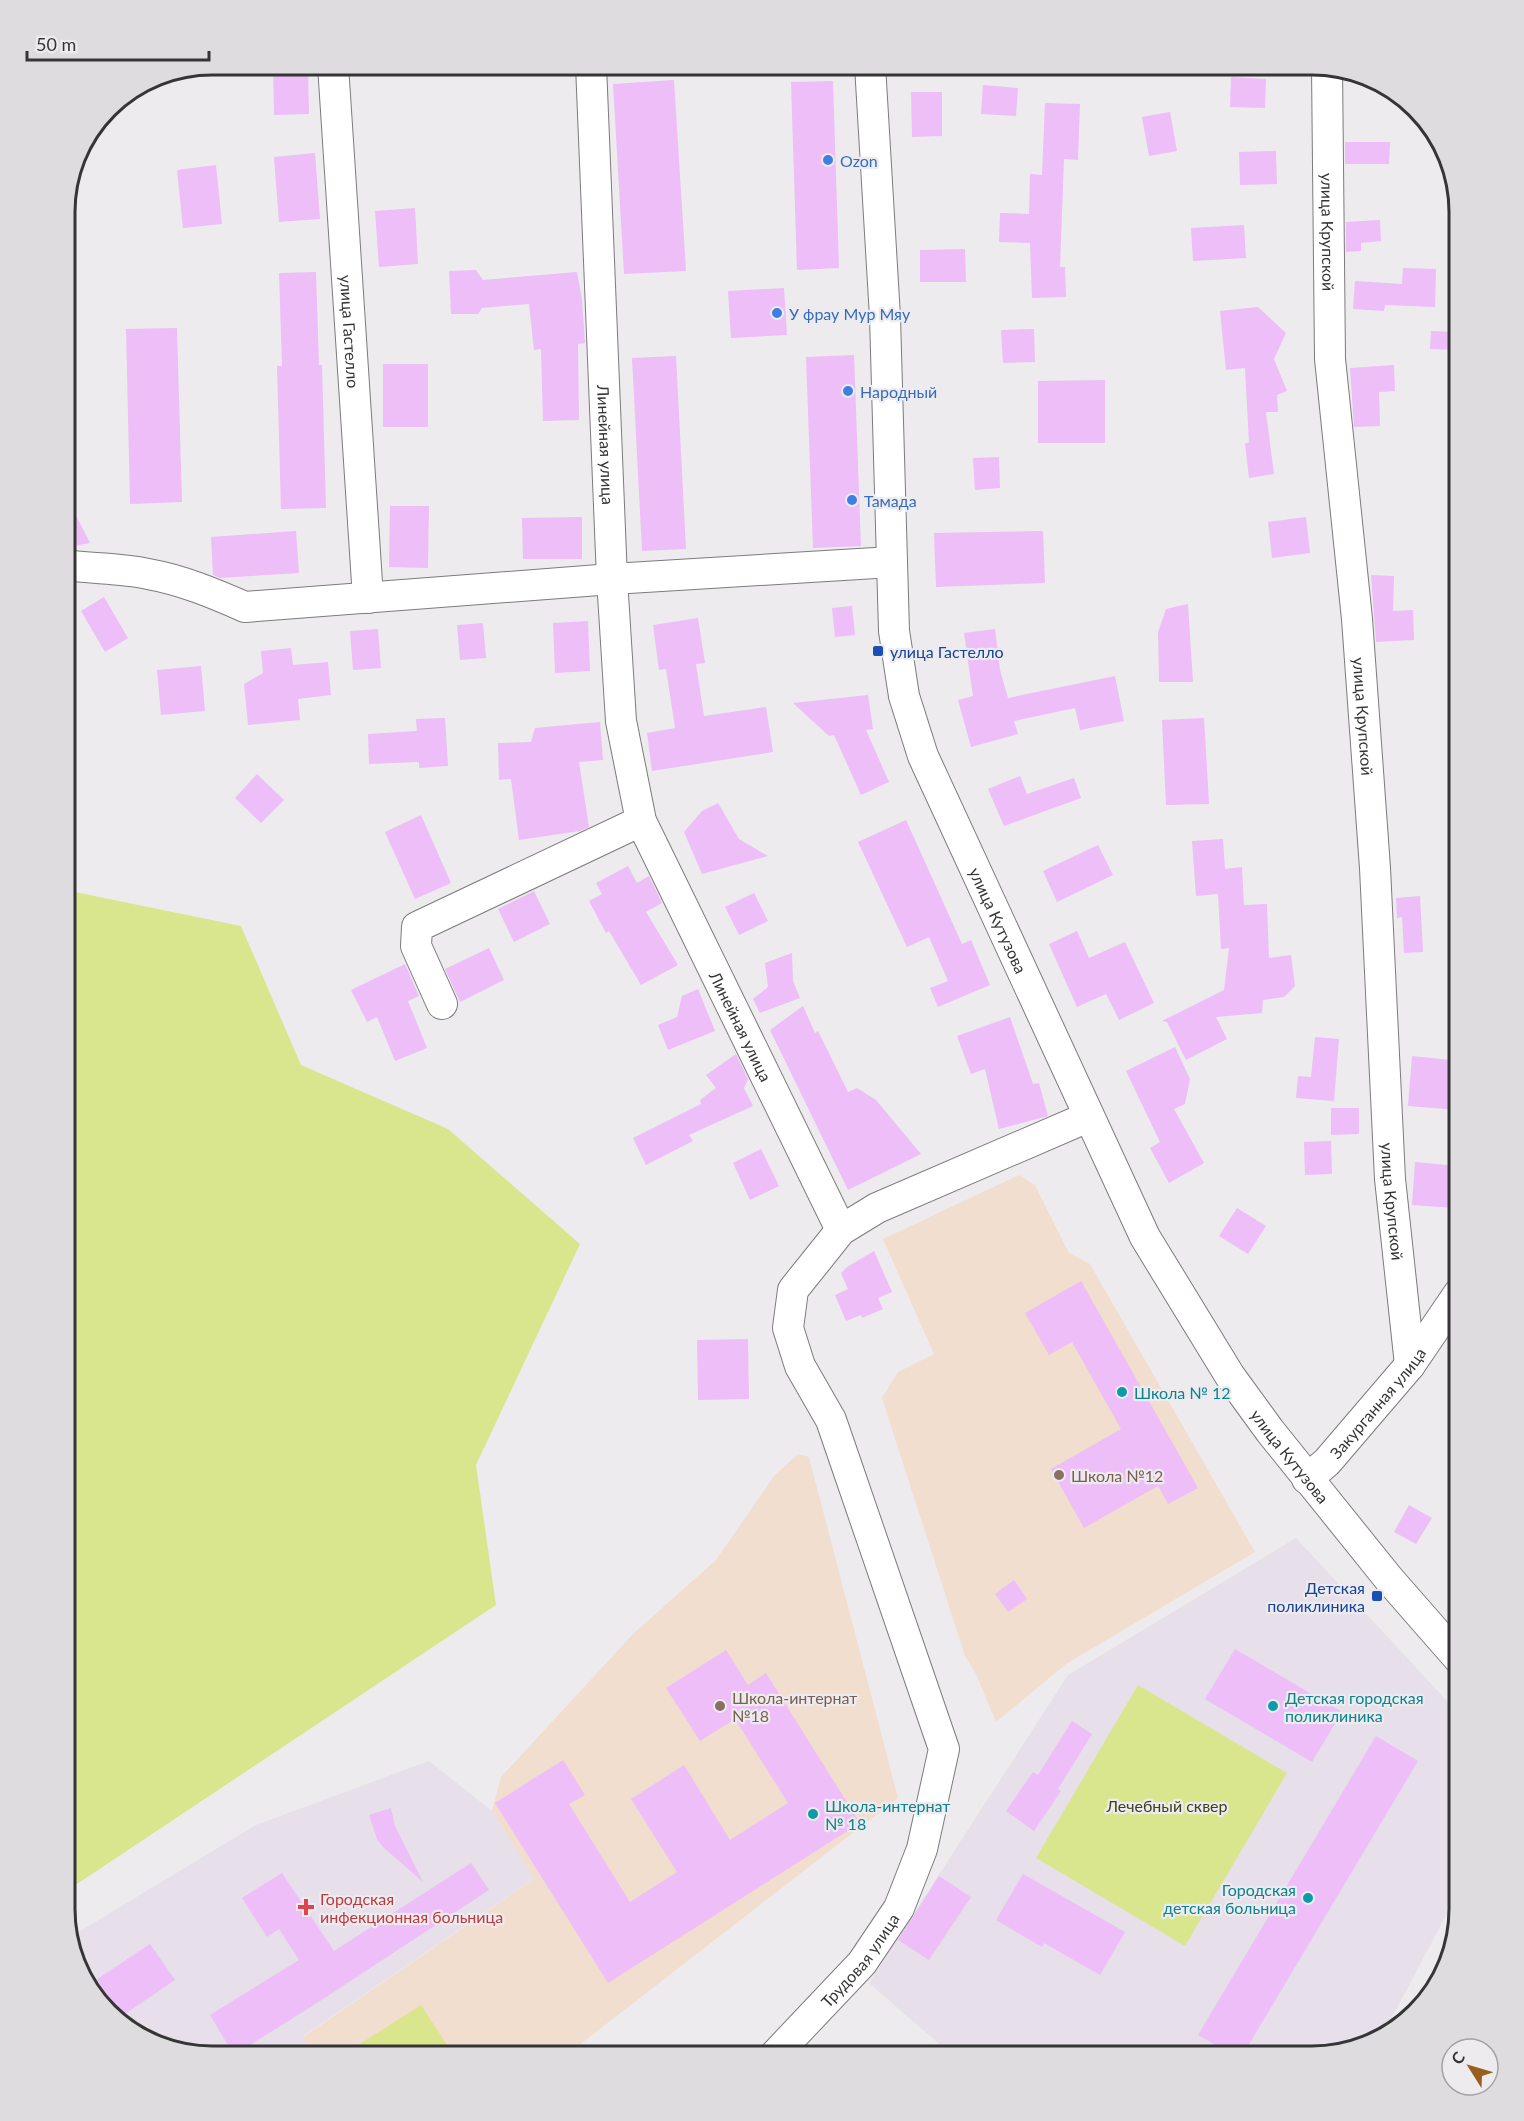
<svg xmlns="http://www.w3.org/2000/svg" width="1524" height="2121" font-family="Lato,sans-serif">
	<rect width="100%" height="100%" fill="#edebee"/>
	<g fill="#e7dfe9">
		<polygon points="1296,1538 1459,1714 1459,1891 1381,2038 1312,2056 953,2056 869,1983 1068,1675"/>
		<polygon points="429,1761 492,1811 535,1878 303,2036 315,2056 203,2056 138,2037 84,1983 72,1936 256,1825"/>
	</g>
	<g fill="#f2decf">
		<polygon points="1019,1175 1035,1185 1069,1253 1090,1264 1255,1552 1066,1664 996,1722 976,1674 965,1656 882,1398 898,1372 934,1354 883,1239"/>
		<polygon points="798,1454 809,1457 898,1798 565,2056 315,2056 303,2037 534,1879 492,1811 501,1777 633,1634 716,1560 774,1476"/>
	</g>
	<g fill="#dae68e">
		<polygon points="65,890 241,926 301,1065 448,1129 580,1244 476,1465 496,1605 65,1892"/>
		<polygon points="1138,1685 1287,1773 1185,1946 1036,1858"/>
		<polygon points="421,2005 453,2054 449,2056 341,2056"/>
	</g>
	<g fill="#edbef8">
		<polygon points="273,65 308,65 309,114 274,115"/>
		<polygon points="1231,77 1266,79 1265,108 1230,107"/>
		<polygon points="674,80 686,271 624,274 613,84"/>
		<polygon points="833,81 839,268 797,270 791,82"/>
		<polygon points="983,85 1018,88 1016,116 981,114"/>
		<polygon points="911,92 942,92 942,136 912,137"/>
		<polygon points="1045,103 1080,104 1078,160 1064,159 1060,267 1065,267 1066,297 1032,298 1030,243 999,242 1000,213 1029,214 1030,174 1042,175"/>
		<polygon points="1170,112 1177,151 1149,156 1142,117"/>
		<polygon points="1345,142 1390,142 1389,164 1345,164"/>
		<polygon points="1276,151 1277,184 1240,185 1239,152"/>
		<polygon points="315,153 320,219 279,222 274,157"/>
		<polygon points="216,165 222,224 183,228 177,170"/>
		<polygon points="415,208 418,264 379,267 375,211"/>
		<polygon points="1380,220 1381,241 1361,243 1361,251 1346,252 1346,222"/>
		<polygon points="1244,225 1246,258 1193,261 1191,228"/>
		<polygon points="965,249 966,282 920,282 920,250"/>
		<polygon points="1403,268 1436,269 1435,307 1385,305 1384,311 1353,309 1355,281 1402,284"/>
		<polygon points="476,270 483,280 577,272 582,299 585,343 578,344 579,420 543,421 541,349 534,350 529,304 482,308 478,314 451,314 449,271"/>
		<polygon points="316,272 319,365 322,365 326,508 281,509 277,366 282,366 279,273"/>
		<polygon points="784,288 787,335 731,338 728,291"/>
		<polygon points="1258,307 1286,333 1274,359 1287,391 1277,395 1278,412 1266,412 1274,474 1249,478 1245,443 1249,443 1245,368 1226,370 1220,311"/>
		<polygon points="177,328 182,502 130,504 126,329"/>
		<polygon points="1034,329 1035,362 1003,363 1001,330"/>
		<polygon points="1431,331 1460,332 1460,350 1430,349"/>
		<polygon points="854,355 861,546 813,548 806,357"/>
		<polygon points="676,356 686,549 642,551 632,358"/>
		<rect x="383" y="364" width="45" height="63"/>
		<polygon points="1394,365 1395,391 1379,392 1380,426 1354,427 1350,368"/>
		<polygon points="1105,380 1105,443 1038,443 1038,381"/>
		<polygon points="999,457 1000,488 975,490 973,458"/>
		<polygon points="65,494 90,543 65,548"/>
		<polygon points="390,506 429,506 428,568 389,567"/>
		<polygon points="582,517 582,559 523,559 522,518"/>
		<polygon points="1306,517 1310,553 1272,558 1268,522"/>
		<polygon points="296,531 299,573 220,578 213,575 211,537"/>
		<polygon points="1043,531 1045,583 936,587 934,533"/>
		<polygon points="1371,575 1394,576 1393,611 1413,610 1414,640 1376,642"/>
		<polygon points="104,597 128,638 105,652 81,611"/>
		<polygon points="1188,604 1193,682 1159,682 1158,632 1166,609"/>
		<polygon points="852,606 855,635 835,637 832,608"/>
		<polygon points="698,618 705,663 696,664 704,716 766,707 773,752 652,771 647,733 675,728 666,669 659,670 653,625"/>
		<polygon points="588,621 590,671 555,673 553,623"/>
		<polygon points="483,623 486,658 460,660 457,625"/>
		<polygon points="378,629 381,668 353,670 350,631"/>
		<polygon points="995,629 1000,670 1008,698 1115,676 1124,721 1080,730 1075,708 1014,721 1018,734 971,747 958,700 973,696 964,633"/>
		<polygon points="291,648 293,665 328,662 331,695 298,699 300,720 248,725 244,684 263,673 261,651"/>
		<polygon points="201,666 205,711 161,715 157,670"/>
		<polygon points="868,695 873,729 866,730 889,782 861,795 834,735 829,736 793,703"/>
		<polygon points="445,718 448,766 419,768 419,762 369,764 368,734 417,731 416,719"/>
		<polygon points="1204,718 1209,804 1166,805 1162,720"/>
		<polygon points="600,722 603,760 579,762 589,827 580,831 519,840 511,779 499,780 498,743 531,742 535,728"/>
		<polygon points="257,774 284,800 261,823 235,798"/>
		<polygon points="1020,776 1027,794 1074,778 1081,798 1004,826 988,789"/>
		<polygon points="718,803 739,839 768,856 702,874 684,832 702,811"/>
		<polygon points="421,815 451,883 415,899 385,832"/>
		<polygon points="906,820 962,944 971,940 990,985 938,1007 930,988 948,981 929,937 907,947 858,842"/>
		<polygon points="1223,839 1225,869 1242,867 1244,905 1267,904 1269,958 1291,955 1295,986 1284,997 1263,1000 1262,1013 1216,1017 1227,1039 1186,1060 1167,1022 1162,1021 1224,990 1229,948 1221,949 1218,894 1196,896 1192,841"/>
		<polygon points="1098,845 1113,875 1057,902 1043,871"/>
		<polygon points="628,866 637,883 649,876 662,903 646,912 678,965 641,985 609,931 606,933 589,901 602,894 596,883"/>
		<polygon points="534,891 550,924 514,942 498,909"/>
		<polygon points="754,893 768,921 739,935 725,907"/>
		<polygon points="1420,896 1423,952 1404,953 1402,917 1397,918 1396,898"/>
		<polygon points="1077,931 1089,958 1125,942 1154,1003 1119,1020 1106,994 1077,1007 1049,944"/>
		<polygon points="489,948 504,980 460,1002 445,969"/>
		<polygon points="792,953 793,981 800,998 760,1013 753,999 768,987 765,963"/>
		<polygon points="405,964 419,996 408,1001 427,1048 395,1061 377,1017 367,1022 351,990"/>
		<polygon points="698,989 715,1031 668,1050 658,1025 677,1017 682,996"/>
		<polygon points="803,1006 815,1033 818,1031 848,1092 857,1088 876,1100 921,1154 848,1190 770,1030"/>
		<polygon points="1010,1017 1033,1084 1039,1083 1048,1116 999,1129 985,1069 971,1074 957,1036"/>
		<polygon points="1315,1037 1339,1039 1334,1101 1296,1098 1298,1076 1311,1077"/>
		<polygon points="1175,1047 1190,1079 1185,1104 1174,1109 1204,1163 1169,1183 1150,1148 1160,1142 1126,1071"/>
		<polygon points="736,1054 748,1079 744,1088 753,1106 689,1135 693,1141 646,1165 633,1138 701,1104 700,1100 716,1088 706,1075"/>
		<polygon points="1412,1056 1460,1061 1460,1110 1408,1106"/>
		<polygon points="1331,1108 1359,1108 1359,1134 1331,1135"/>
		<polygon points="1331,1141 1332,1174 1305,1175 1304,1142"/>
		<polygon points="761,1149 779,1186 750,1200 733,1163"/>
		<polygon points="1415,1162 1458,1166 1455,1208 1412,1205"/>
		<polygon points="1237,1208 1266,1226 1248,1254 1219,1236"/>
		<polygon points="874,1251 892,1292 878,1298 883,1309 862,1318 861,1315 846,1321 835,1295 848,1289 841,1273 847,1267"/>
		<polygon points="1081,1281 1198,1488 1168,1504 1158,1486 1084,1528 1051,1469 1121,1429 1072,1342 1049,1355 1025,1313"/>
		<polygon points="748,1339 749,1399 698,1400 697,1340"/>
		<polygon points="1409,1505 1432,1518 1416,1544 1394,1532"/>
		<polygon points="1014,1580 1027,1599 1008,1612 995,1594"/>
		<polygon points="1235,1649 1342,1712 1312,1762 1205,1699"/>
		<polygon points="726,1650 748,1685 766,1673 860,1823 608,1983 495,1803 563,1760 585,1795 569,1804 630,1902 677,1872 631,1799 684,1765 730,1840 788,1803 735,1719 700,1741 666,1688"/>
		<polygon points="1072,1721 1092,1734 1058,1789 1061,1791 1034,1831 1006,1811 1033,1772 1038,1775"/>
		<polygon points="1376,1736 1418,1761 1242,2056 1235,2056 1198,2035"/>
		<polygon points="391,1808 395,1826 423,1882 383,1847 377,1839 369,1815"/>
		<polygon points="471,1863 489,1890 317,2003 234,2055 210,2015 299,1960 279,1929 267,1937 242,1898 282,1873 334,1951"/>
		<polygon points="1023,1874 1125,1932 1100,1975 1044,1943 1042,1947 996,1920"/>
		<polygon points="939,1876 971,1897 929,1960 898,1940"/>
		<polygon points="150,1944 175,1980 119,2018 87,1986"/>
	</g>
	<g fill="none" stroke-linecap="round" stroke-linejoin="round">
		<defs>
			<g id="minor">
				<path id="s1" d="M333 65 368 598"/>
				<path id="s2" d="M591 65 612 579 621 721 641 821 841 1230"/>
				<path id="s3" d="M870 65 885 317 894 631 904 696 923 756 1145 1237 1230 1376 1270 1431 1389 1579 1459 1659"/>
				<path id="s4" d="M1327 67 1330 359 1357 619 1375 868 1390 1179 1410 1365"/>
				<path d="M65 565C92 569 122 568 148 574 182 580 213 593 245 607L612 579 892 562"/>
				<polyline points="442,1004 416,946 417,927 641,821"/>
				<path id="s5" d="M1307 1479 1327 1462 1410 1365 1459 1293"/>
				<path id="s6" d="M774 2056 862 1963 899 1908 922 1849 944 1749 831 1420 800 1366 788 1328 793 1290 841 1230 877 1208 1088 1117"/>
			</g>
		</defs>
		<use href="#minor" stroke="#7d7b7d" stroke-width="32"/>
		<use href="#minor" stroke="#fff" stroke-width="30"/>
	</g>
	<g fill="#3f7fe0" stroke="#edebee" stroke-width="2">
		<circle cx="828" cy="160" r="6"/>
		<circle cx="777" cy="313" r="6"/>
		<circle cx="848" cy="391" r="6"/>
		<circle cx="852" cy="500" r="6"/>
	</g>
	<g fill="#1a4fb4" stroke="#edebee" stroke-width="2">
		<rect x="872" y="645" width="12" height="12" rx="3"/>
		<rect x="1371" y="1590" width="12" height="12" rx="3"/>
	</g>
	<g fill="#0f9aa8" stroke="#edebee" stroke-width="2">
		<circle cx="1122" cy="1392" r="6"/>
		<circle cx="1273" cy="1706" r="6"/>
		<circle cx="813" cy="1814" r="6"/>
		<circle cx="1308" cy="1898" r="6"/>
	</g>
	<g fill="#8d6e63" stroke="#edebee" stroke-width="2">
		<circle cx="1059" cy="1475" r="6"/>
		<circle cx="720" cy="1706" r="6"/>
	</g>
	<path fill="#e0444e" stroke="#edebee" stroke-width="2" d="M303 1898h6v6h6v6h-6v6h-6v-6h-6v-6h6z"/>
	<g text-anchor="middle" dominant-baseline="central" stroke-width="4.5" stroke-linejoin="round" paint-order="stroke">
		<g font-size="16" fill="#366cbe" stroke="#edebee" text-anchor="start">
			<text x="840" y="160">Ozon</text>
			<text x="789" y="313">У фрау Мур Мяу</text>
			<text x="860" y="391">Народный</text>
			<text x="864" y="500">Тамада</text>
		</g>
		<g font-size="16" fill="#363536" stroke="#edebee">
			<text stroke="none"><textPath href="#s4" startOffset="165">улица Крупской</textPath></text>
			<text stroke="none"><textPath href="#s1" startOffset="267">улица Гастелло</textPath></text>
			<text stroke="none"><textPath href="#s2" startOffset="380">Линейная улица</textPath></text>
			<text stroke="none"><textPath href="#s4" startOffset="651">улица Крупской</textPath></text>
			<text stroke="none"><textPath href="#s3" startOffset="876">улица Кутузова</textPath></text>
			<text stroke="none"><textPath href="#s2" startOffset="987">Линейная улица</textPath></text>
			<text stroke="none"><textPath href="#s4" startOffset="1137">улица Крупской</textPath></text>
			<text stroke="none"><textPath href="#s5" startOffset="104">Закурганная улица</textPath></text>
			<text stroke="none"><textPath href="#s3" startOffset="1488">улица Кутузова</textPath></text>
			<text stroke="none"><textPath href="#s6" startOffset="129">Трудовая улица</textPath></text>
		</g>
		<g font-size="16" fill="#164399" stroke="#edebee" text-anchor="start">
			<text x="890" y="651">улица Гастелло</text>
			<text x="1365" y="1587" text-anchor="end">Детская<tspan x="1365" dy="18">поликлиника</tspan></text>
		</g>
		<g font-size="16" fill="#0d838f" stroke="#edebee" text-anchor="start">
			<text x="1134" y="1392">Школа № 12</text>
			<text x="1285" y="1697">Детская городская<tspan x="1285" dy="18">поликлиника</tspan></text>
			<text x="825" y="1805">Школа-интернат<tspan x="825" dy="18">№ 18</tspan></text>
			<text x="1296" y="1889" text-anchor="end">Городская<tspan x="1296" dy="18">детская больница</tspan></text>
		</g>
		<g font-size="16" fill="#785e54" stroke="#edebee" text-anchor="start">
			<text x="1071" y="1475">Школа №12</text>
			<text x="732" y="1697">Школа-интернат<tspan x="732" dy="18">№18</tspan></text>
		</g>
		<g font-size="16" fill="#3d421b" stroke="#edebee">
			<text x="1167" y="1805">Лечебный сквер</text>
		</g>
		<g font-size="16" fill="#be3a42" stroke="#edebee" text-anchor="start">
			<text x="320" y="1898">Городская<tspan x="320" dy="18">инфекционная больница</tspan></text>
		</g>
	</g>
	<path d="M0 0H1524V2121H0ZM212 75H1312A137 137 0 0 1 1449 212V1909A137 137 0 0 1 1312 2046H212A137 137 0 0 1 75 1909V212A137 137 0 0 1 212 75Z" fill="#dedcdf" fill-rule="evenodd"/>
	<path fill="none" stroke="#363536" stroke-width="3" d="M212 75H1312A137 137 0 0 1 1449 212V1909A137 137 0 0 1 1312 2046H212A137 137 0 0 1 75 1909V212A137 137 0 0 1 212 75Z"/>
	<g transform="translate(1470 2067) rotate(307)"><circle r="28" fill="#edebee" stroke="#a4a2a4" stroke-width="1.5"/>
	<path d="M0-4.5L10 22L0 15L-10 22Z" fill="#99601d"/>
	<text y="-9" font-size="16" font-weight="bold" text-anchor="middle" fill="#363536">С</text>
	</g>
	<path d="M27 51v9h182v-9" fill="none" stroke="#363536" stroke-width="3"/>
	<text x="36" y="51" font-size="18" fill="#363536" stroke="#edebee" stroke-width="4.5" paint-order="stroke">50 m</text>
</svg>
